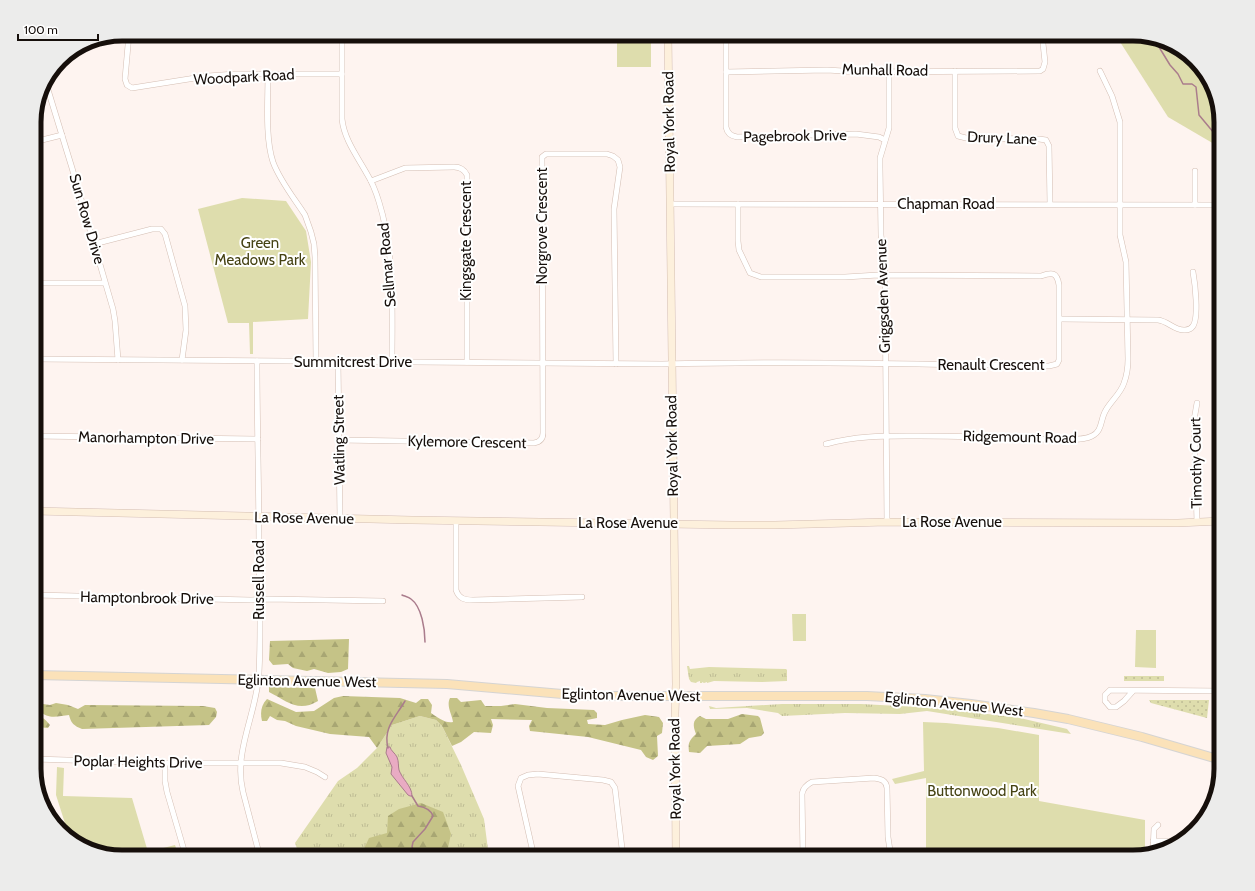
<svg xmlns="http://www.w3.org/2000/svg" width="1255" height="891" font-family="Cabin,sans-serif">
	<defs>
		<pattern id="grass-tufts" width="24" height="20" patternUnits="userSpaceOnUse"><rect width="24" height="20" fill="#deddad"/><path d="M3 7l-1-3M5 7V3M7 7l1-3M15 17l-1-3M17 17v-4M19 17l1-3" fill="none" stroke="#bebc94"/></pattern>
		<pattern id="forest-firs" width="22" height="20" patternUnits="userSpaceOnUse"><rect width="22" height="20" fill="#c5c387"/><path d="M5 1l3.5 6h-7zM16 11l3.5 6h-7z" fill="#a8a673"/></pattern>
		<pattern id="garden-dots" width="8" height="8" patternUnits="userSpaceOnUse"><rect width="8" height="8" fill="#deddad"/><path d="M2 2h.1M6 6h.1" fill="none" stroke="#bebc94" stroke-width="1.8" stroke-linecap="round"/></pattern>
	</defs>
	<rect width="100%" height="100%" fill="#fef4f0"/>
	<g fill="url(#grass-tufts)">
		<polygon points="687,666 689,666 690,669 709,667 786,669 787,670 787,681 762,682 714,681 707,683 707,682 704,683 702,682 702,683 700,683 700,681 697,682 696,683 691,682 689,679"/>
		<polygon points="782,704 861,704 918,707 963,711 1020,718 1063,728 1067,729 1071,734 927,711 900,714 845,713 782,716 778,713 747,708 710,709 709,706 716,708"/>
		<polygon points="420,716 436,720 442,726 461,765 484,819 489,857 300,857 295,843 338,781 357,768 377,748 392,725"/>
	</g>
	<g fill="url(#forest-firs)">
		<polygon points="349,639 348,669 341,672 328,673 314,669 307,671 293,668 288,664 273,665 269,660 270,641"/>
		<path d="M269 687 315 688 318 701C298 713 287 701 269 692Z"/>
		<path d="M343 696 400 698 416 703 421 699H428L432 705 431 713C437 717 446 724 453 722 452 714 446 706 450 698H457L461 702 481 700 485 706H501L515 704 547 708 594 710 597 713V718L587 720 588 724 605 725 622 720 645 715 659 717 663 723 662 733 657 736 658 756 653 760 646 757 641 750 588 737 530 731 529 726 532 720 491 719 493 725 491 733 474 732 461 742 452 746 442 726 436 720 420 716 392 725 377 748 369 737 330 734 296 726 285 721 277 720 270 716 267 721H262C260 713 261 705 267 699L296 712 314 711 334 698Z"/>
		<path d="M56 703 68 705 78 709 85 705 203 706 215 708 217 712 216 717 209 725 82 729C74 726 71 723 69 715 59 716 48 720 40 711L41 707 43 704 50 705Z"/>
		<path d="M34 711C40 717 45 718 50 725L48 728 37 727 34 724Z"/>
		<path d="M742 714 758 716 760 718 764 733 761 736 749 738 740 744 707 746 700 753 689 752C688 742 689 741 696 734 693 726 692 720 700 716L706 719H728Z"/>
		<polygon points="421,803 443,812 451,834 446,857 363,857 363,851 369,838 387,833 388,816 399,809"/>
	</g>
	<g fill="#deddad">
		<polygon points="1115,34 1133,34 1186,52 1212,83 1221,122 1221,148 1168,117"/>
		<rect x="617" y="39" width="34" height="28"/>
		<polygon points="242,198 286,201 306,231 311,262 308,319 253,322 253,354 250,354 249,323 228,323 198,209"/>
		<polygon points="792,614 806,614 806,641 793,641"/>
		<polygon points="1136,630 1156,630 1156,668 1135,667"/>
		<polygon points="923,722 946,723 998,728 1039,735 1039,801 1145,820 1145,854 1133,857 928,857 926,854 926,778 895,784 892,779 924,771"/>
		<polygon points="57,767 64,768 63,796 132,798 148,852 175,845 176,848 150,857 122,857 70,839 56,795"/>
	</g>
	<g fill="url(#garden-dots)">
		<rect x="1124" y="676" width="40" height="5"/>
		<polygon points="1149,700 1209,700 1207,718 1151,703"/>
	</g>
	<path fill="#e9abc3" stroke="#aa7c8c" d="M387 747H390C391 751 395 753 397 757 399 762 398 766 399 770 402 779 412 786 412 796H410L408 795 391 774 392 767 386 753Z"/>
	<g fill="none" stroke-linecap="round" stroke-linejoin="round">
		<g stroke="#aa7c8c" stroke-width="1.5">
			<polyline points="1160,43 1159,47 1170,65 1178,74 1183,84 1192,84 1196,87 1199,115 1214,133 1221,134"/>
			<path d="M402 595C404 596 409 597 411 599 422 607 425 630 425 642"/>
			<path d="M388 748C383 728 395 718 405 701"/>
			<path d="M412 796 418 806C424 807 431 810 433 816L425 829 413 842 412 847 414 851 421 857"/>
		</g>
		<defs>
			<g id="street">
				<polyline points="129,34 125,79 127,85 132,88 208,76 235,74 342,74"/>
				<path d="M342 34V119C344 139 357 156 367 174 372 182 376 192 379 202 395 253 392 308 392 362"/>
				<path d="M726 38V127C727 133 731 136 737 137L856 134 879 137 885 140"/>
				<polyline points="955,71 955,128 958,136 966,138 1039,139 1046,140 1049,146 1050,204"/>
				<polyline points="726,72 827,70 859,72 1040,71 1043,69 1045,62 1042,34"/>
				<path d="M268 74C268 100 265 138 273 162 280 181 294 198 305 215L311 232 314 244 315 257 316 361"/>
				<polyline points="45,80 72,168 113,309 115,321 118,360"/>
				<polyline points="34,142 62,135"/>
				<path d="M371 181 405 168 454 167C460 167 464 169 467 175V362"/>
				<polyline points="670,204 1221,205"/>
				<polyline points="1195,205 1195,171"/>
				<polyline points="94,244 152,229 161,229 165,234 185,306 186,330 182,360"/>
				<polyline points="34,283 104,283"/>
				<path d="M1060 319 1158 320C1168 321 1175 331 1185 330 1188 330 1191 329 1193 326 1199 317 1195 283 1193 272"/>
				<path d="M34 359 662 364C791 361 920 364 1049 366L1057 364 1059 360V285C1057 272 1052 272 1041 276L878 275 845 277H761L750 273 739 250 738 241V204"/>
				<path d="M257 361C257 425 259 488 259 552 260 592 261 633 259 673 257 713 233 751 243 792L260 857"/>
				<polyline points="338,362 340,519"/>
				<polyline points="34,436 258,439"/>
				<path d="M339 440 534 443C540 442 543 439 543 433L542 160V157L546 154H607L613 156 618 160 620 167 614 209 616 364"/>
				<path d="M826 444C858 435 887 436 919 436 952 436 984 437 1017 438 1033 438 1079 443 1092 436 1103 431 1100 419 1106 410 1111 401 1121 393 1124 383 1127 375 1128 367 1128 359L1126 262 1120 235V122L1112 96 1100 71"/>
				<path d="M456 521V590C459 599 465 600 473 600L582 597"/>
				<polyline points="887,522 885,275 884,260 881,235 880,168 880,158 889,128 889,72"/>
				<polyline points="1197,522 1194,420 1197,403"/>
				<polyline points="34,595 251,600 268,599 383,601"/>
				<polyline points="1133,691 1124,701 1116,707 1110,707 1105,701 1105,695 1110,690 1221,691"/>
				<polyline points="34,759 165,763 281,763 305,767 317,772 325,777"/>
				<polyline points="165,763 165,781 167,792 186,857"/>
				<polyline points="1153,841 1180,841"/>
				<polyline points="1153,852 1154,829 1158,825"/>
				<polyline points="534,857 518,786 521,778 528,775 538,774 603,780 611,782 615,788 623,857"/>
				<path d="M803 857 802 794C803 788 806 785 812 782L874 778C881 779 886 780 887 788L888 837 891 857"/>
			</g>
			<g id="secondary">
				<polyline points="668,34 676,684 675,714 676,857"/>
				<polyline points="34,511 412,520 732,525 775,525 887,522 1178,523 1221,521"/>
			</g>
			<polyline id="primary" points="34,675 447,684 585,696 867,696 925,699 971,704 1034,713 1068,719 1142,737 1221,760"/>
		</defs>
		<use href="#street" stroke="#d4beb3" stroke-width="6"/>
		<use href="#secondary" stroke="#d4beb3" stroke-width="8"/>
		<use href="#primary" stroke="#d5d4d3" stroke-width="10"/>
		<use href="#street" stroke="#fff" stroke-width="5"/>
		<use href="#secondary" stroke="#fdf0dc" stroke-width="7"/>
		<use href="#primary" stroke="#fbe2b9" stroke-width="8"/>
	</g>
	<g text-anchor="middle" dominant-baseline="central" stroke-width="4" stroke-linejoin="round" paint-order="stroke">
		<g font-size="15" fill="#160f0b" stroke="#fff">
			<text transform="translate(885 70) rotate(1)">Munhall Road</text>
			<text transform="translate(244 77) rotate(-3)">Woodpark Road</text>
			<text transform="translate(669 122) rotate(-91)">Royal York Road</text>
			<text transform="translate(795 136) rotate(-1)">Pagebrook Drive</text>
			<text transform="translate(1002 138) rotate(2)">Drury Lane</text>
			<text x="946" y="204">Chapman Road</text>
			<text transform="translate(87 219) rotate(74)">Sun Row Drive</text>
			<text transform="translate(542 226) rotate(-90)">Norgrove Crescent</text>
			<text transform="translate(466 241) rotate(-90)">Kingsgate Crescent</text>
			<text transform="translate(387 265) rotate(-95)">Sellmar Road</text>
			<text transform="translate(883 296) rotate(-92)">Griggsden Avenue</text>
			<text x="353" y="362">Summitcrest Drive</text>
			<text x="991" y="365">Renault Crescent</text>
			<text transform="translate(1020 437) rotate(1)">Ridgemount Road</text>
			<text transform="translate(146 438) rotate(1)">Manorhampton Drive</text>
			<text transform="translate(339 440) rotate(-91)">Watling Street</text>
			<text transform="translate(467 442) rotate(1)">Kylemore Crescent</text>
			<text transform="translate(672 446) rotate(-91)">Royal York Road</text>
			<text transform="translate(1196 463) rotate(-91)">Timothy Court</text>
			<text transform="translate(304 518) rotate(1)">La Rose Avenue</text>
			<text x="952" y="522">La Rose Avenue</text>
			<text x="628" y="523">La Rose Avenue</text>
			<text transform="translate(259 580) rotate(-90)">Russell Road</text>
			<text transform="translate(147 598) rotate(1)">Hamptonbrook Drive</text>
			<text transform="translate(307 681) rotate(1)">Eglinton Avenue West</text>
			<text transform="translate(631 695) rotate(1)">Eglinton Avenue West</text>
			<text transform="translate(954 704) rotate(6)">Eglinton Avenue West</text>
			<text transform="translate(138 762) rotate(1)">Poplar Heights Drive</text>
			<text transform="translate(675 769) rotate(-91)">Royal York Road</text>
		</g>
		<g font-size="15" fill="#454213" stroke="#fff">
			<text x="260" y="243">Green<tspan x="260" dy="17">Meadows Park</tspan></text>
			<text x="982" y="791">Buttonwood Park</text>
		</g>
	</g>
	<path d="M0 0H1255V891H0ZM122 41H1133A81 81 0 0 1 1214 122V769A81 81 0 0 1 1133 850H122A81 81 0 0 1 41 769V122A81 81 0 0 1 122 41Z" fill="#ececeb" fill-rule="evenodd"/>
	<path fill="none" stroke="#160f0b" stroke-width="5" d="M122 41H1133A81 81 0 0 1 1214 122V769A81 81 0 0 1 1133 850H122A81 81 0 0 1 41 769V122A81 81 0 0 1 122 41Z"/>
	<path d="M18 34v6h80v-6" fill="none" stroke="#160f0b" stroke-width="2"/>
	<text x="24" y="34" font-size="12" fill="#160f0b" stroke="#ffffff" stroke-width="3" paint-order="stroke">100 m</text>
</svg>
